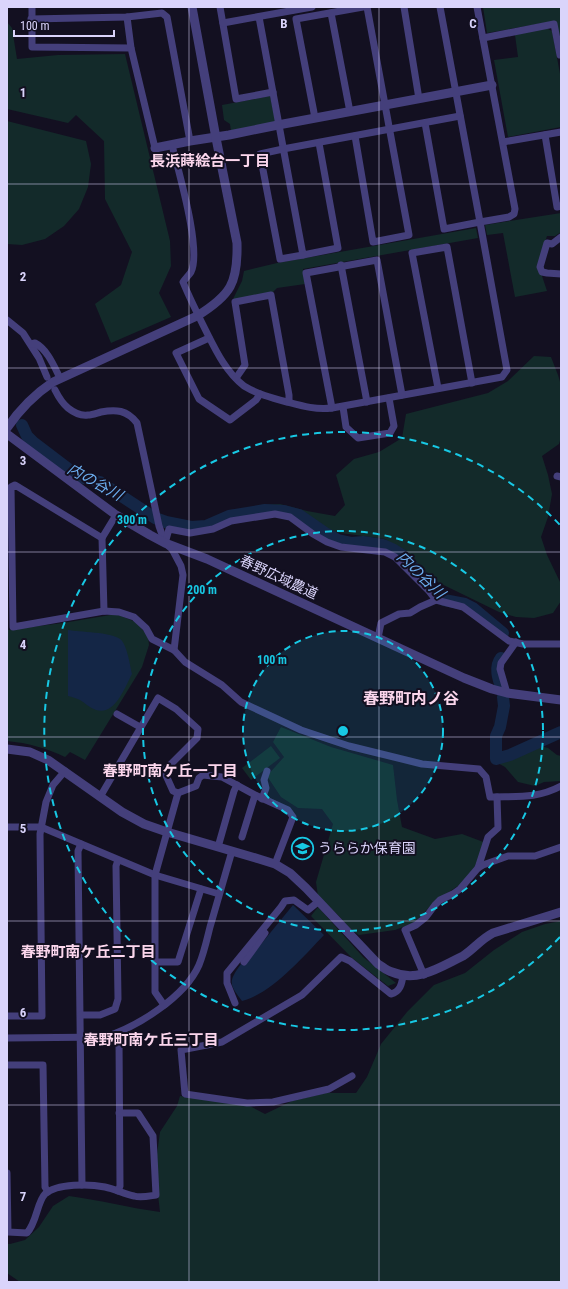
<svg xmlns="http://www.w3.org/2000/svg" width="568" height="1289" font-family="'Roboto Condensed','Noto Sans JP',sans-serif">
	<rect width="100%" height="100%" fill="#131021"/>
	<g fill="#132a2a">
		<polygon points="483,7 561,7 561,47 555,21 487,33"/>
		<polygon points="7,22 12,28 17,59 58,55 125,54 170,241 171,266 159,293 171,317 111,343 95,304 121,285 132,252 105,199 104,141 76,115 68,123 7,109"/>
		<polygon points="546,28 552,31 561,79 561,127 508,137 494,60 518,57 515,35"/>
		<polygon points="270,96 276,123 231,131 230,124 224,120 222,105"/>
		<polygon points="7,121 86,141 91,164 88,187 79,209 64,226 45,239 22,245 7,244"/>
		<polygon points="561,213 561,232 555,236 547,236 538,264 547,291 515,297 503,233 487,235 485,225"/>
		<polygon points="476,228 478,238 303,269 305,284 277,288 273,292 234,301 233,299 242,281 244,271 277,263"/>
		<polygon points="534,356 551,357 558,375 561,385 561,437 559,444 542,456 548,475 552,494 548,517 541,537 547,555 561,584 561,601 553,613 534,618 516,617 499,612 419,573 404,552 385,539 326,531 292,520 263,515 260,505 280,504 307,511 335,516 345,505 336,475 354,459 379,452 402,438 406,414 488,393 508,381"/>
		<path d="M116 614 136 622 148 636 149 645 142 667 85 760 70 752 65 757C46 748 28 743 7 741V630L63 623Z"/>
		<polygon points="281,727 331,747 393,765 397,800 402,827 435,839 462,834 486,843 480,861 464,882 435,901 414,923 395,930 359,935 350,929 339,916 318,896 316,882 333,824 322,809 298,808 281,797 267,776 284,757 273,742"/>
		<path d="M536 745 548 748 557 755 561 756V781L544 782 535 786 518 782 505 767 494 761C509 758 521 749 536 745Z"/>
		<polygon points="271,746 280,758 251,780 242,768"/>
		<polygon points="318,907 363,957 396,983 388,986 352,958 311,916"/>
		<path d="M561 921V1282H20L7 1273V1244H10L25 1240 39 1227 53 1206 69 1196C100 1200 130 1208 160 1212L155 1169 160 1132 177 1106 180 1096 250 1106 265 1114 292 1101 326 1093H356L367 1077 381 1044 407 1012 434 985 465 973 494 950 522 932 545 924Z"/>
	</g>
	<g fill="#142646">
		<path d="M68 630C79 632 111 632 120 639 127 644 130 665 132 674 125 687 115 716 96 710 90 708 85 703 80 700 76 698 72 697 68 696Z"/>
		<path d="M293 905 324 935C303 957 271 994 242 1001 229 984 228 982 241 964L244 965Z"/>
	</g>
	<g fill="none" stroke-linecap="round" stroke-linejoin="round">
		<g stroke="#142646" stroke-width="12">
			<polyline points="22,425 27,436 33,442 79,477 100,482 155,518 166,522 191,527 206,526 229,516 265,510 284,511 299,515 325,533 338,540 352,543 363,542 383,545 394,550 402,555 444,600 465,604 473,608 503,633"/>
			<path d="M501 658C494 667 498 679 502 689"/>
			<polyline points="503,697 504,706 500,727 496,736 496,759 510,755 561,732"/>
		</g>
		<g stroke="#443f7b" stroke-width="7">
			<polyline points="32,7 32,47 131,48 155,148"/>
			<polyline points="220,7 236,99 273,92"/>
			<polyline points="404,7 419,99"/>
			<polyline points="440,7 480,222 509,217 514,214 515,209 477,7"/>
			<polyline points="331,13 350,112"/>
			<polyline points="127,17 131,48"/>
			<polyline points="259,17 303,255 338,248 319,143"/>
			<polyline points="31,19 127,17 162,13 167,17 190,141"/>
			<polyline points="223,23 312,7"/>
			<polyline points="483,38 554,24 560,55 561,55"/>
			<polyline points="315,118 296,19 363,7"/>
			<polyline points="545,135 557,207 561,206"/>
			<polyline points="355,136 373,242 409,235 367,7"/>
			<polyline points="503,142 561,132"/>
			<path d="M172 145C178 170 202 250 191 272 189 275 186 278 183 282 190 299 198 315 206 331 216 351 226 372 244 386 257 394 272 398 287 402 302 406 316 410 332 408L502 377 507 370 480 222 444 229 425 123"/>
			<polyline points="561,237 552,244 547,243 540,267 542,272 547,273 561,274"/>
			<polyline points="303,255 280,259 260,154 283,149 460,116"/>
			<polyline points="341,265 367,402"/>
			<polyline points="7,320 23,333 39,358 47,377"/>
			<polyline points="209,338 176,353 199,399 230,420 256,400 260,394"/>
			<path d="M31 344 35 343C47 349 54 366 60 378"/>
			<polyline points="236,378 245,365 235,302 271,295 289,395 289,402"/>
			<polyline points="438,388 412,253 447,247 472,383"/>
			<path d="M55 390C58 396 62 403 68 408 73 412 81 416 88 415 92 415 97 413 101 412 116 409 127 410 137 423L159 526 165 543 172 549 181 566 183 575 174 650 185 662 222 685 241 702 301 730 349 746 422 764 479 769 486 777 490 797C516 796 537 799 561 786"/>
			<polyline points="343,407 346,427 358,438 390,433 394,426 389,398"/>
			<polyline points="332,408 306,273 377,260 402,395"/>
			<polyline points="557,476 561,477"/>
			<polyline points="102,538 15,485 11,487 13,627 104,611 119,612 134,617 146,628 152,639 174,650"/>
			<polyline points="165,543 169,529 190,533 213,529 231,521 275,514 290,517 313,534 327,542 341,547 385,552 395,557 429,591 436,600 463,607 509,641 523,644 561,644"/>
			<polyline points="104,611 102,538 116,515"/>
			<polyline points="378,638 381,623 399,614 410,613 420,607 436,600"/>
			<polyline points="507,693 500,669 501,663 516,642"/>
			<polyline points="117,714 140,727"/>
			<polyline points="100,797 158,698 176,709 198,729 197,738 164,771 173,791 178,793 196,786 199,778 203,775 222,777 255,795 288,810 293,817 275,864"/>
			<polyline points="262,799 266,788 264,780 267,771"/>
			<polyline points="7,827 41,827 155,875 219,894"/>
			<polyline points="242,837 255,795"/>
			<polyline points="81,844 78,851 82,1185"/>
			<polyline points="218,847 234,791 237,785"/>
			<polyline points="478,868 488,837 498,828 497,797"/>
			<polyline points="155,962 178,962 201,889"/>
			<polyline points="244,962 265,933"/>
			<polyline points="424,975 405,930 416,925 426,917 435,905 440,900 453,894 460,889 478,868 483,865 508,856 535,856 561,847"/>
			<polyline points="235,1003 227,983 227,973 281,907 285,901 294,900 308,910 319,901"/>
			<polyline points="164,1005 155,992 155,875 178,793"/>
			<polyline points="81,1015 100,1015 115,1009 118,999 116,866 118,860"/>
			<polyline points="7,1016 42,1016 40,834 46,802 53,785 65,771"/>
			<polyline points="117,1033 119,1039 120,1186 118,1191"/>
			<path d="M7 1038 105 1037C137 1027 185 997 199 965 204 953 207 939 210 927 217 902 225 876 232 851"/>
			<polyline points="7,1065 43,1065 45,1187 48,1192"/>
			<path d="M352 1076 329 1089 273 1102 247 1103 185 1094 181 1050 222 1042 302 995 341 957 350 961 391 994C400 992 402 984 403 975"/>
			<path d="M7 1173 8 1232 27 1233C37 1222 37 1202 45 1194 57 1183 90 1184 105 1187 115 1189 124 1194 134 1196 141 1198 149 1196 156 1195L153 1136 138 1113H119"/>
		</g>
		<g stroke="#443f7b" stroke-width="9">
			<polyline points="155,148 190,141 229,135 278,125 492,85"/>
			<path d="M7 428C20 409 35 394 53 382L197 316C231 295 238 283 237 243L216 138 192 7"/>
			<polyline points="7,434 116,515 150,535 165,543 207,559 464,678 492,689 507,693 561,700"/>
			<path d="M7 749 30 752 48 760 122 812 144 824 167 832 259 859 275 864 290 873 306 888 378 964C383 967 387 971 392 972 418 983 440 967 463 956 474 949 481 939 493 933L561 912"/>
		</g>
	</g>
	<path fill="none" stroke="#dad4fb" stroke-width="1" stroke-opacity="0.55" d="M189 7V1282M379 7V1282M7 184H561M7 368H561M7 552H561M7 737H561M7 921H561M7 1105H561"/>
	<circle cx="343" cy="731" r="100" fill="#17c8e4" fill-opacity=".12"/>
	<g fill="none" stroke="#17c8e4" stroke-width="2" stroke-dasharray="7 5">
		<circle cx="343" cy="731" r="100"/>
		<circle cx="343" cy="731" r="200"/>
		<path d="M560 937A299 299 0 1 1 560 525"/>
	</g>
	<defs>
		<symbol id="school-ring" viewBox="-11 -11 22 22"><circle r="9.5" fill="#131021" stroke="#17c8e4" stroke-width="1.5"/><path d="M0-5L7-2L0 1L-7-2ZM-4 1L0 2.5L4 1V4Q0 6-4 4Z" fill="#17c8e4"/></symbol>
	</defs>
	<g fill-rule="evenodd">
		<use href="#school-ring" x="290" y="836" width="25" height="25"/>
	</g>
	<g text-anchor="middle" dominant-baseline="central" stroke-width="4" stroke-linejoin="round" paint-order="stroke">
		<g font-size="14" fill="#dad4fb" stroke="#131021">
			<text transform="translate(279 577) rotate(25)">春野広域農道</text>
		</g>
		<g font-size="14" fill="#dad4fb" stroke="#131021" text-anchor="start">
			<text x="318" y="848">うららか保育園</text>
		</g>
		<g font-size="15" font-weight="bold" fill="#fbd6ec" stroke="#131021">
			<text x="210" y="161">長浜蒔絵台一丁目</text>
			<text x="170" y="771">春野町南ケ丘一丁目</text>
			<text x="88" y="952">春野町南ケ丘二丁目</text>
			<text x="151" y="1040">春野町南ケ丘三丁目</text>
		</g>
		<g font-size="15" font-style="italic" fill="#6caef0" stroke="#131021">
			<text transform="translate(95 482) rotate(29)">内の谷川</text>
			<text transform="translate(421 575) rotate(44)">内の谷川</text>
		</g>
		<g font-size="16" font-weight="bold" fill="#fbd6ec" stroke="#131021">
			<text x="411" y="698">春野町内ノ谷</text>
		</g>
	</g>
	<g font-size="13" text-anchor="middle" font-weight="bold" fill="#dad4fb" stroke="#131021" stroke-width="4" stroke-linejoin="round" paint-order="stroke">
		<text x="284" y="28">B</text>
		<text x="473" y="28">C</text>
		<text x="23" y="97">1</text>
		<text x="23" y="281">2</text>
		<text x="23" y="465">3</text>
		<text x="23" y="649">4</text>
		<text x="23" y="833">5</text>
		<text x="23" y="1017">6</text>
		<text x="23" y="1201">7</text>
	</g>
	<circle cx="343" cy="731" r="6" fill="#17c8e4" stroke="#131021" stroke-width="2"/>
	<g font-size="12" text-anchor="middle" font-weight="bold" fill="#17c8e4" stroke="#131021" stroke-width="4" stroke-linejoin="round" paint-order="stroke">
		<text x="132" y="524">300 m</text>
		<text x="202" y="594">200 m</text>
		<text x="272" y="664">100 m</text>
	</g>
	<rect width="568" height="1289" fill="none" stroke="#dad4fb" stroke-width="16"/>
	<path d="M14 30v6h100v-6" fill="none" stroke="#dad4fb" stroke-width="2"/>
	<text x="20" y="30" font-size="12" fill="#dad4fb" stroke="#131021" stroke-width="3" paint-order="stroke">100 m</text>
</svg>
